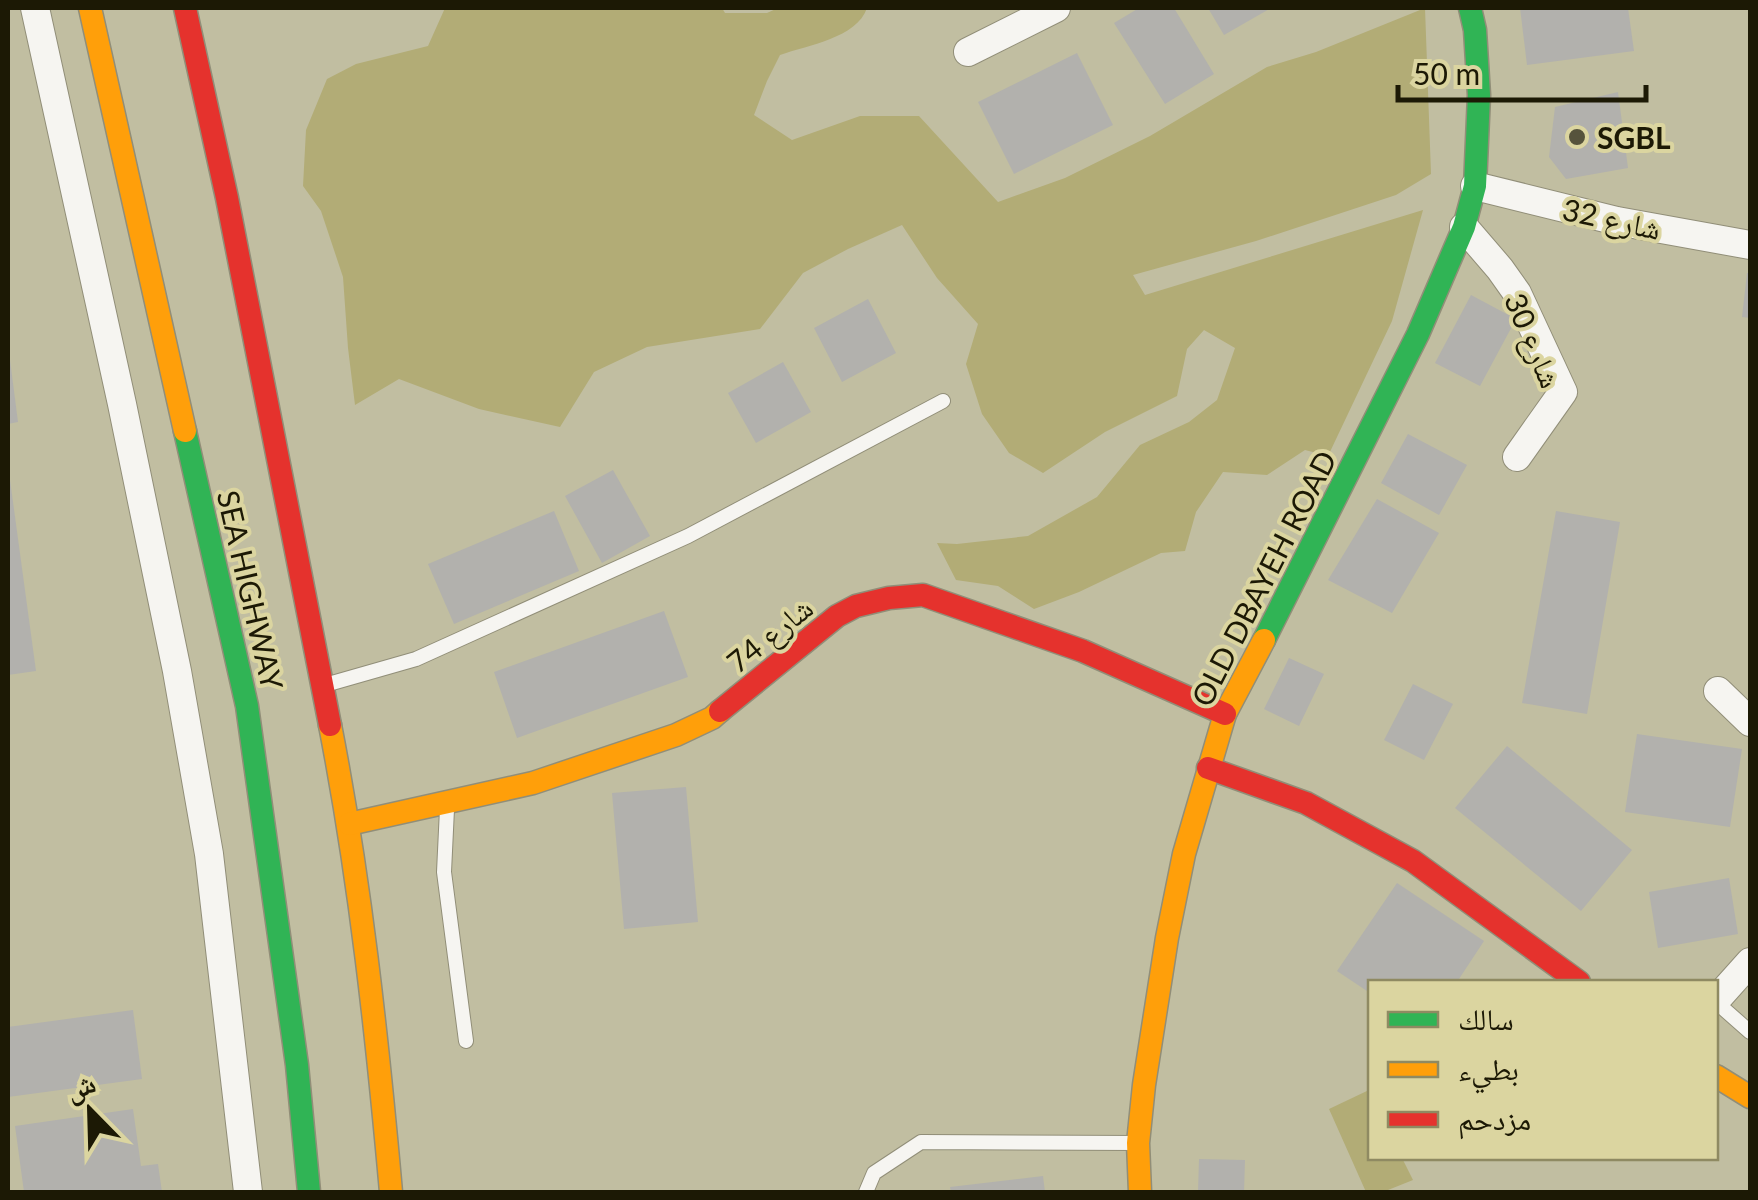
<svg xmlns="http://www.w3.org/2000/svg" width="1758" height="1200" font-family="Lato,'Noto Naskh Arabic',sans-serif">
	<rect width="100%" height="100%" fill="#c1bea1"/>
	<g fill="#b2ac76">
		<path d="M445 8H722L725 13H767L778 8H867C857 38 808 45 780 55L767 81 754 115 792 140 860 116H919L998 202 1065 178 1150 136 1267 67 1316 52 1425 8 1431 174 1396 195 1256 241 1133 275 1145 295 1423 210 1392 321 1328 456 1305 450 1267 475 1223 472 1196 512 1185 551 1161 553 1079 592 1034 609 998 586 956 580 937 543 957 544 1028 536 1097 497 1140 445 1189 422 1217 400 1235 348 1204 330 1187 349 1177 396 1105 432 1043 473 1009 453 982 414 966 364 978 324 937 278 902 225 848 249 803 273 760 329 647 347 594 372 560 427 479 409 399 379 355 405 348 348 343 277 321 211 303 186 306 130 327 79 356 64 428 46Z"/>
		<polygon points="1369,1090 1370,1158 1402,1158 1413,1180 1383,1192 1366,1192 1329,1109"/>
	</g>
	<g fill="#b2b1ad">
		<polygon points="1139,8 1174,8 1214,74 1165,104 1114,23"/>
		<polygon points="1208,8 1271,8 1224,35"/>
		<polygon points="1520,8 1628,8 1634,51 1527,65"/>
		<polygon points="1077,53 1113,125 1014,174 978,102"/>
		<polygon points="1618,92 1628,168 1566,179 1549,157 1555,107"/>
		<polygon points="1747,273 1750,273 1750,318 1742,317"/>
		<polygon points="1471,295 1516,319 1480,386 1435,363"/>
		<polygon points="868,299 896,353 842,382 814,328"/>
		<polygon points="8,360 10,360 18,422 8,424"/>
		<polygon points="783,362 811,412 756,443 728,393"/>
		<polygon points="1408,434 1467,465 1439,515 1381,483"/>
		<polygon points="613,470 650,536 602,563 565,496"/>
		<polygon points="8,480 10,480 36,671 8,675"/>
		<polygon points="1377,499 1439,533 1392,613 1328,580"/>
		<polygon points="554,511 579,571 454,624 428,564"/>
		<polygon points="1556,511 1620,522 1587,714 1522,703"/>
		<polygon points="664,611 688,677 517,738 494,672"/>
		<polygon points="1289,658 1324,674 1299,726 1264,709"/>
		<polygon points="1413,684 1453,704 1424,760 1384,740"/>
		<polygon points="1637,734 1742,749 1730,827 1625,812"/>
		<polygon points="1507,746 1632,850 1581,911 1455,808"/>
		<polygon points="686,787 698,922 624,929 612,793"/>
		<polygon points="1729,878 1738,934 1658,948 1649,892"/>
		<polygon points="1397,883 1484,941 1457,982 1370,982 1370,993 1337,971"/>
		<polygon points="133,1010 142,1079 8,1097 8,1027"/>
		<polygon points="133,1109 141,1166 158,1164 162,1192 24,1192 15,1126"/>
		<polygon points="1199,1159 1245,1160 1244,1192 1198,1192"/>
		<polygon points="1043,1176 1045,1192 951,1192 950,1187"/>
	</g>
	<g fill="none" stroke-linecap="round" stroke-linejoin="round">
		<defs>
			<g id="lane">
				<polyline points="332,683 416,659 688,536 943,401"/>
				<polyline points="447,809 444,872 466,1041"/>
				<polyline points="1716,1002 1750,1032"/>
				<polyline points="866,1192 874,1173 921,1142 1137,1143"/>
			</g>
			<g id="street">
				<polyline points="35,8 122,404 177,671 209,854 248,1192"/>
				<polyline points="968,52 1056,8"/>
				<polyline points="1475,186 1617,221 1750,245"/>
				<polyline points="1464,227 1500,269 1517,293 1563,392 1517,457"/>
				<polyline points="1718,691 1750,722"/>
				<polyline points="1716,1000 1750,962"/>
			</g>
			<g id="fast">
				<polyline points="185,431 247,706 297,1065 309,1192"/>
				<polyline points="1264,640 1418,334 1464,227 1475,186 1479,95 1475,30 1470,8"/>
			</g>
			<g id="slow">
				<polyline points="90,8 185,431"/>
				<path d="M330 725C360 879 377 1035 391 1192"/>
				<polyline points="349,824 533,783 676,735 712,718 720,711"/>
				<polyline points="1716,1076 1750,1097"/>
				<polyline points="1140,1192 1138,1143 1144,1085 1167,938 1184,854 1225,714 1264,640"/>
			</g>
			<g id="jam">
				<polyline points="185,8 227,198 330,725"/>
				<polyline points="720,711 837,616 856,606 889,598 923,595 1083,651 1225,714"/>
				<polyline points="1208,768 1306,803 1413,861 1579,982"/>
			</g>
		</defs>
		<use href="#lane" stroke="#918e78" stroke-width="16"/>
		<use href="#street" stroke="#918e78" stroke-width="30"/>
		<use href="#fast" stroke="#918e78" stroke-width="25"/>
		<use href="#slow" stroke="#918e78" stroke-width="25"/>
		<use href="#jam" stroke="#918e78" stroke-width="25"/>
		<use href="#lane" stroke="#f6f5f1" stroke-width="14"/>
		<use href="#street" stroke="#f6f5f1" stroke-width="28"/>
		<use href="#fast" stroke="#30b455" stroke-width="22"/>
		<use href="#slow" stroke="#ff9f0a" stroke-width="22"/>
		<use href="#jam" stroke="#e5322d" stroke-width="22"/>
	</g>
	<circle fill="#56533c" stroke="#dbd5a0" stroke-width="4" cx="1577" cy="137" r="10"/>
	<g text-anchor="middle" dominant-baseline="central" stroke-width="8" stroke-linejoin="round" paint-order="stroke">
		<g font-size="30" font-weight="bold" fill="#1c1905" stroke="#dbd5a0" text-anchor="start">
			<text x="1597" y="137">SGBL</text>
		</g>
		<g font-size="30" fill="#1c1905" stroke="#dbd5a0">
			<text transform="translate(1612 218) rotate(12)">شارع 32</text>
			<text transform="translate(1534 340) rotate(67)">شارع 30</text>
			<text transform="translate(1263 578) rotate(-63)">OLD DBAYEH ROAD</text>
			<text transform="translate(251 590) rotate(77)">SEA HIGHWAY</text>
			<text transform="translate(769 634) rotate(-39)">شارع 74</text>
		</g>
	</g>
	<rect width="1758" height="1200" fill="none" stroke="#1c1905" stroke-width="20"/>
	<rect x="1368" y="980" width="350" height="180" fill="#dbd5a0" stroke="#8f8a62" stroke-width="2.5"/>
	<rect x="1388" y="1012" width="50" height="15" fill="#30b455" stroke="#8f8a62" stroke-width="2.5"/>
	<text x="1458" y="1030" font-size="30" fill="#1c1905">سالك</text>
	<rect x="1388" y="1062" width="50" height="15" fill="#ff9f0a" stroke="#8f8a62" stroke-width="2.5"/>
	<text x="1458" y="1080" font-size="30" fill="#1c1905">بطيء</text>
	<rect x="1388" y="1112" width="50" height="15" fill="#e5322d" stroke="#8f8a62" stroke-width="2.5"/>
	<text x="1458" y="1130" font-size="30" fill="#1c1905">مزدحم</text>
	<g transform="translate(90 1110) rotate(337)" stroke="#dbd5a0" stroke-width="8" paint-order="stroke">
	<path d="M0-8L18 38L0 25L-18 38Z" fill="#1c1905"/>
	<text y="-15" font-size="28" font-weight="bold" text-anchor="middle" fill="#1c1905">ش</text>
	</g>
	<path d="M1398 85v15h248v-15" fill="none" stroke="#1c1905" stroke-width="5"/>
	<text x="1413" y="85" font-size="30" fill="#1c1905" stroke="#dbd5a0" stroke-width="8" paint-order="stroke">50 m</text>
</svg>
